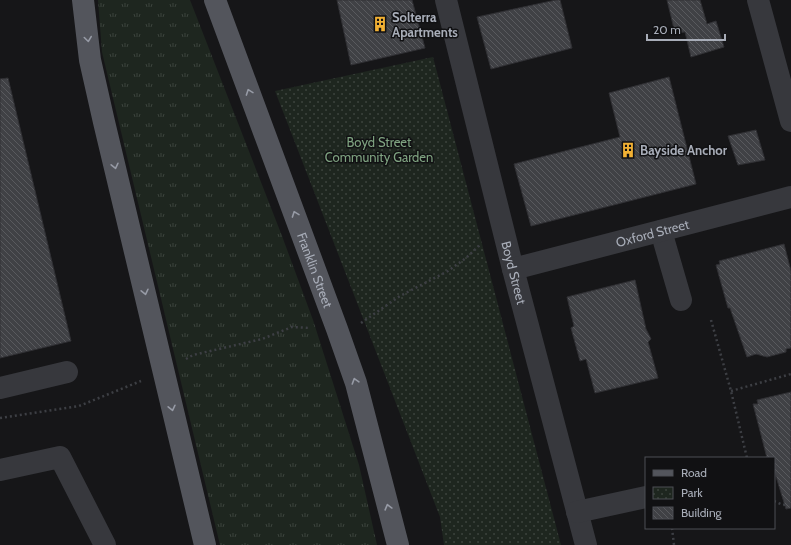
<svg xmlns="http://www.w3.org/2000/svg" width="791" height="545" font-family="Cabin,sans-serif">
	<defs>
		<pattern id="grass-tufts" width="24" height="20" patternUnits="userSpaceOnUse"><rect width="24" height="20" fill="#1e261f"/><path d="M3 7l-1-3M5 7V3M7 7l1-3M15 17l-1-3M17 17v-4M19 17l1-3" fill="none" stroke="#3c433d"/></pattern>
		<pattern id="park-dots" width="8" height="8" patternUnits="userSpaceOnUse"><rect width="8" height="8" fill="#1e261f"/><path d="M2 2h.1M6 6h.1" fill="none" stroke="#3c433d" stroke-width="1.8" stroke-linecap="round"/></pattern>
		<pattern id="building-back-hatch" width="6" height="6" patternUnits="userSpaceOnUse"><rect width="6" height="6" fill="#404145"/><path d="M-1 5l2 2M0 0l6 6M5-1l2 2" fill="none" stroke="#595a5e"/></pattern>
	</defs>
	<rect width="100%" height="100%" fill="#161618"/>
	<polygon fill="url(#grass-tufts)" points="98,0 190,0 282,236 313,320 359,465 377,545 220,545 102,52"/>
	<polygon fill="url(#park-dots)" points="433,57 561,545 444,545 440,517 275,91"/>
	<g fill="url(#building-back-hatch)" stroke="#303034">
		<polygon points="337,0 412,0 425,48 351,65"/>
		<polygon points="556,0 560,0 572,48 491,69 477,17"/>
		<polygon points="667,0 700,0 707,24 716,21 724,47 691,57 685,32 675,33"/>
		<polygon points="669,77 696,184 531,226 514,164 620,137 609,93"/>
		<polygon points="8,78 71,341 0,358 0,79"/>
		<polygon points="756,130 765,160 738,165 728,136"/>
		<polygon points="784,244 791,271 791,348 786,349 786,352 767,357 756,354 747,357 730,308 728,308 716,265 720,264 719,261"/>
		<polygon points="635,280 646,329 651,339 648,342 658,378 595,393 586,359 580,361 571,328 574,326 567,297"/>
		<polygon points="791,392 791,508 786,509 774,470 774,458 767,458 753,404 758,404 757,400"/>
	</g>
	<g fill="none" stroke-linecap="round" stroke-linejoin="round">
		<g stroke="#3d3f44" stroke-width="2.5" stroke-dasharray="2 3" stroke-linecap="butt">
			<polyline points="711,320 731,391 747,458"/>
			<polyline points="361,323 400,296 448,271 466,258 481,244"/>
			<polyline points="186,359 193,355 262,339 292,327 310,328"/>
			<polyline points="731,391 791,374"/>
			<polyline points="0,418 79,406 141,381"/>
			<polyline points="774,501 783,505 791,503"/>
			<polyline points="672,528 674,545"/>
		</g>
		<g stroke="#37383d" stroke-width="22">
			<path id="s1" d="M446 0 513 269 586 545"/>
			<polyline points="758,0 791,121"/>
			<polyline points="661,231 681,300"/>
			<path id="s2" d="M513 269 791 197"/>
			<polyline points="0,388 67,372"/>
			<polyline points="0,470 60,457 105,545"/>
			<polyline points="577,512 646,497"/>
		</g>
		<g stroke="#53555c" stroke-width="22">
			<polyline points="83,0 90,60 104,122 205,545"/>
			<path id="s3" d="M215 0 337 329 356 383 398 545"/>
		</g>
	</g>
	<defs><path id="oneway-chevron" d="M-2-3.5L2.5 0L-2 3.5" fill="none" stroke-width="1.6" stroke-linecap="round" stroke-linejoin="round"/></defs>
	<g stroke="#979ba6">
		<use href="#oneway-chevron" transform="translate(88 39) rotate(82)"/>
		<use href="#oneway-chevron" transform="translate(249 92) rotate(-110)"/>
		<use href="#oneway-chevron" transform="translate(115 166) rotate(77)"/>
		<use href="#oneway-chevron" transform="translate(295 214) rotate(-110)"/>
		<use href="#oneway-chevron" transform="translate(145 292) rotate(77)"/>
		<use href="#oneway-chevron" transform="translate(355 381) rotate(-107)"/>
		<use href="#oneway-chevron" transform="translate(172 408) rotate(77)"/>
		<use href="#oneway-chevron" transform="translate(388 507) rotate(-105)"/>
	</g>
	<defs>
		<symbol id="building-bare" viewBox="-9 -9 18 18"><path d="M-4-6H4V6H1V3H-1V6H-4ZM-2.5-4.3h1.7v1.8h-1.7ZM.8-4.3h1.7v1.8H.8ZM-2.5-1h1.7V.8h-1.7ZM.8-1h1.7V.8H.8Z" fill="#f2b134" stroke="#111113" stroke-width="2.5" paint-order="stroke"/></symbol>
	</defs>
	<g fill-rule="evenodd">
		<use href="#building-bare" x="369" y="13" width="22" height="22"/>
		<use href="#building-bare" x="617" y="139" width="22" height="22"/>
	</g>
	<g text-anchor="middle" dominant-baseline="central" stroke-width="3" stroke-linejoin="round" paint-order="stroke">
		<g font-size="13" font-weight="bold" fill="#a8adb8" stroke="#111113" text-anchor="start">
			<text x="392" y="17">Solterra<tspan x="392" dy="15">Apartments</tspan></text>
			<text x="640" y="150">Bayside Anchor</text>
		</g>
		<g font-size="13" fill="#7fa381" stroke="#111113">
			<text x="379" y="142">Boyd Street<tspan x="379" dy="15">Community Garden</tspan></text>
		</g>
		<g font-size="13" fill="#a8adb8" stroke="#111113">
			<text stroke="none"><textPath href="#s2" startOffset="144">Oxford Street</textPath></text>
			<text stroke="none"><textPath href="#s3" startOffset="288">Franklin Street</textPath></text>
			<text stroke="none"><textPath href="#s1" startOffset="281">Boyd Street</textPath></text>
		</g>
	</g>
	<rect x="645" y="457" width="130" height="72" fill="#111113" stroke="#4d4f55"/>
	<rect x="653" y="470" width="20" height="6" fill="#53555c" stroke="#4d4f55"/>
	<text x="681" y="477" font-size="12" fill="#a8adb8">Road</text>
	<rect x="653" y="487" width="20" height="12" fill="url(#park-dots)" stroke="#4d4f55"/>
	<text x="681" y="497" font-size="12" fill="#a8adb8">Park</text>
	<rect x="653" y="507" width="20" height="12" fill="url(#building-back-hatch)" stroke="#4d4f55"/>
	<text x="681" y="517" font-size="12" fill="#a8adb8">Building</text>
	<path d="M647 34v6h78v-6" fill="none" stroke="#a8adb8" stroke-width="2"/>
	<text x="653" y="34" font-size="12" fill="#a8adb8" stroke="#111113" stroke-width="3" paint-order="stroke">20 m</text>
</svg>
